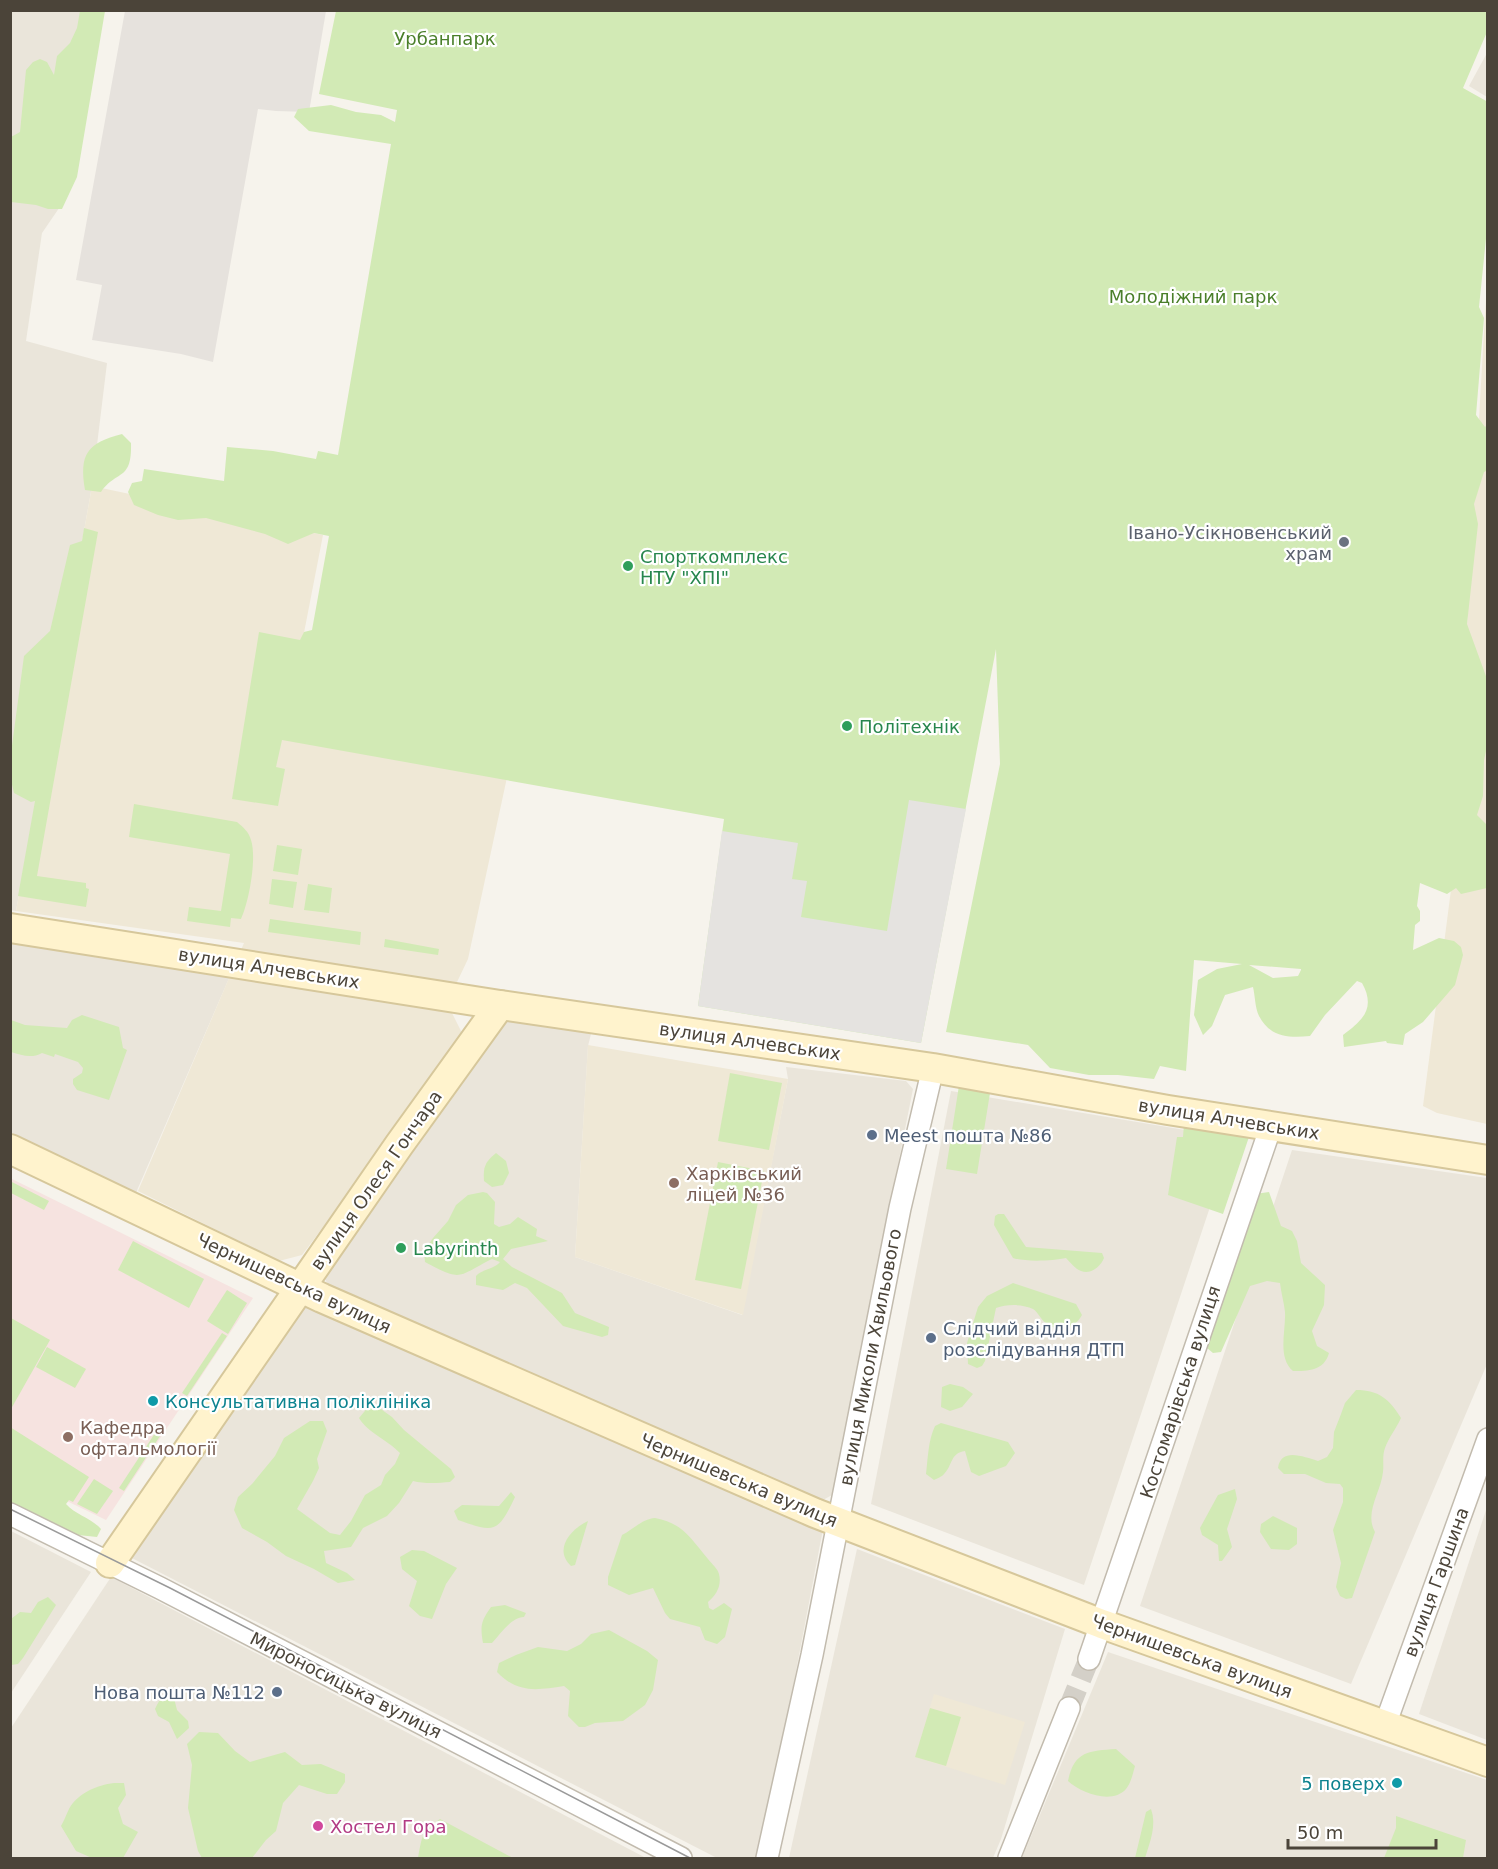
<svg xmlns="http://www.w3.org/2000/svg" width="1498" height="1869" font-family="'DejaVu Sans',sans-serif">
	<rect width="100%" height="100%" fill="#f6f3ec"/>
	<g fill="#eae5da">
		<polygon points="10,11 101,11 68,195 42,233 26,341 107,363 92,486 16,911 10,910"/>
		<polygon points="1487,53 1487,97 1469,86"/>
		<polygon points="10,941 230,976 135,1195 11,1138"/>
		<polygon points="513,1017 591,1034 588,1046 575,1257 742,1315 788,1079 786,1067 906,1081 913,1089 832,1495 823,1500 328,1285 324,1277 506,1021"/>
		<polygon points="951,1091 1233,1138 1084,1585 871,1504"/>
		<polygon points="1292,1150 1487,1178 1487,1364 1351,1684 1140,1606"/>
		<polygon points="305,1303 823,1529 761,1855 758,1858 717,1858 126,1555"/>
		<polygon points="1487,1507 1487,1740 1419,1714"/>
		<polygon points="11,1531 91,1572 11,1693"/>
		<polygon points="857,1549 1065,1629 1001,1839 993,1858 789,1858"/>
		<polygon points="111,1577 646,1858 11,1858 11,1728"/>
		<polygon points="1108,1652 1487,1780 1487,1858 1022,1858"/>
	</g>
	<polygon fill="#e6e2dd" points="125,11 326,11 309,112 276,111 258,109 213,362 181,354 92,340 102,285 76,280"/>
	<g fill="#efe8d6">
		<polygon points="1487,281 1487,1124 1437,1113 1423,1106 1452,882"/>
		<polygon points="92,486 323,535 295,679 509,768 468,959 447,1003 465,1039 302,1255 279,1261 138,1191 244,943 16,911"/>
		<polygon points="588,1045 788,1079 743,1315 575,1257"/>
		<polygon points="934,1694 1025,1722 1005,1785 915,1757"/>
	</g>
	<polygon fill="#f6e3e0" points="10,1178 253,1298 106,1520 11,1474"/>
	<g fill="#d2eab5" fill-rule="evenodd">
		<polygon points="80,11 105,11 77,177 62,209 48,209 36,205 11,202 11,137 20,132 26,70 33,62 40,59 47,62 54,75 57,56 70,43 77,28"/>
		<path d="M336 11H1487V32L1463 88 1488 102V219L1479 307 1484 318 1476 415 1485 427 1487 425 1488 470 1484 472 1474 504 1478 524 1467 624 1487 679 1488 742 1484 760 1483 796 1477 815 1487 825V888L1461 894 1456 888 1447 894 1420 883 1417 906 1420 911V921L1415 925 1413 950 1439 938 1454 941 1461 947 1463 955 1455 985 1423 1022 1405 1034 1403 1045 1387 1043 1386 1041 1344 1047 1343 1035C1363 1020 1376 1008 1362 983L1357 981 1325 1015 1310 1036C1288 1038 1270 1037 1259 1016 1255 1008 1255 995 1253 987L1225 995 1212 1026 1203 1035 1194 1015 1198 980 1217 969 1242 964 1194 960 1186 1071 1160 1066 1154 1079 1118 1075H1089L1050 1068 1028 1045 946 1032 1000 764 996 649 921 1043 698 1006 724 819 282 740 276 767 285 769 278 806 232 799 259 632 300 640 304 632 312 630 329 536 314 533 288 544 265 534 206 518 178 520 158 515 134 505 128 492 132 483 142 481 144 469 224 481 227 447 273 451 316 459 318 451 338 455 391 144 309 131 294 117 298 109 331 105 356 112 381 115 395 122 397 110 319 94ZM1249 965 1301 969V970L1298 976 1273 978Z"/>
		<path d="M122 434 131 443C132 482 117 469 101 492L85 490C79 454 87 443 122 434Z"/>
		<polygon points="84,528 98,532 37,876 86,883 86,888 89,889 86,907 18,896 35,801 31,802 14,793 11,780 11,753 24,656 50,631 70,545 82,541"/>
		<path d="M134 804 237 822C243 827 249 832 251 840 257 858 249 902 241 919L231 918 230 927 187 921 189 907 221 911 230 854 129 837Z"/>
		<polygon points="277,845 302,849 298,875 273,871"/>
		<polygon points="272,879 297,882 293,908 269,904"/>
		<polygon points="308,884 332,888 329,913 304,910"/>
		<polygon points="270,919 361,932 360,945 268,932"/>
		<polygon points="385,939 439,949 438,955 384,947"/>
		<path d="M82 1015 119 1027 123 1048 127 1050 109 1100 77 1090 73 1084V1079L82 1073 83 1068 78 1062 55 1054 54 1057 42 1053C31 1059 22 1055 11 1052V1020L25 1025 67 1028 72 1020Z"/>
		<polygon points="730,1073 782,1083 769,1150 718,1141"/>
		<polygon points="960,1079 1066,1105 990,1093 977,1174 946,1169"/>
		<polygon points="1184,1124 1252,1128 1223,1214 1168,1195 1177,1137 1183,1137"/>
		<path d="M496 1153 506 1161 509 1173 503 1185 492 1187 484 1181C483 1167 485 1162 496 1153Z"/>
		<polygon points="718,1162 764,1171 741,1289 695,1280"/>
		<polygon points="10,1181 49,1201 44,1210 11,1193"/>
		<path d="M483 1192 487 1193 495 1202 494 1224 499 1227 510 1224 518 1217 537 1229 536 1236 548 1241 511 1249 503 1259 512 1267 562 1293 575 1313 609 1327 608 1335 602 1337 563 1326 527 1288 515 1283 503 1290 476 1285V1276C482 1269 495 1269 500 1262L492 1259C456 1277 463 1282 425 1262L424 1251 433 1238 448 1221 456 1205 468 1195Z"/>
		<path d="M1269 1192 1281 1226 1292 1231 1297 1241 1301 1263 1325 1285 1324 1305 1312 1331 1317 1346 1329 1353C1324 1371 1308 1371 1293 1371 1277 1357 1286 1331 1285 1312 1284 1302 1281 1293 1280 1283L1267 1281 1250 1286 1221 1352 1213 1353 1207 1348 1206 1331 1255 1194Z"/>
		<path d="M998 1214H1004L1026 1247 1102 1253 1104 1258C1101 1266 1091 1275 1081 1271 1075 1269 1070 1262 1066 1258 1053 1261 1024 1262 1013 1258L994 1225 995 1216Z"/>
		<polygon points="133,1241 204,1279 189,1308 118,1270"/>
		<path d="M1013 1283 1076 1304 1082 1315C1075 1328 1059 1334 1046 1323 1041 1320 1038 1312 1033 1309 1023 1304 1007 1304 996 1308L985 1361 982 1366 977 1368 968 1364 967 1343 978 1307 987 1296Z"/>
		<polygon points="227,1290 247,1303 228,1334 207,1321"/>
		<polygon points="11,1318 50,1340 11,1409"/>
		<polygon points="222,1333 227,1336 187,1396 182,1393"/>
		<polygon points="47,1347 86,1369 75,1388 36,1367"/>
		<polygon points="950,1384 963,1387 973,1394 962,1407 950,1411 941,1407 942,1387"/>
		<path d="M1356 1390C1379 1390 1389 1399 1401 1418 1396 1429 1389 1437 1385 1448 1382 1456 1384 1464 1383 1472 1381 1492 1364 1513 1375 1532L1352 1598 1346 1599 1340 1596 1336 1587 1341 1563 1333 1530 1343 1502V1488L1340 1484 1326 1483 1305 1474H1284L1278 1468C1281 1447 1304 1457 1318 1461L1327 1457 1333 1448 1334 1432 1341 1414 1345 1403Z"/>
		<path d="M369 1406 378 1407 392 1417 404 1430 451 1469 455 1477 450 1482C439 1483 424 1484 413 1481L399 1503 387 1516 363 1528 351 1547 324 1551 326 1563 347 1573 355 1580 338 1583 314 1569 286 1556 267 1542 242 1528 234 1510 238 1497 252 1484 275 1456 284 1438 310 1421H323L327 1431 317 1459 319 1468 313 1481 297 1509 330 1533 340 1535 351 1521 365 1495 381 1485 385 1475 395 1464 400 1453C388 1440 368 1433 359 1418Z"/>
		<path d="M941 1423 1008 1442 1015 1453 1006 1466 979 1476 971 1472 965 1451C950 1453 953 1465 944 1474 943 1476 936 1479 934 1480L926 1474C928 1458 928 1441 935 1426Z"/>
		<path d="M10 1427 89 1477 73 1502 69 1500 66 1504C76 1515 91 1518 101 1529L97 1537 78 1535 11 1502Z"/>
		<polygon points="159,1427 164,1430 124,1491 119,1488"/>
		<polygon points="94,1479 113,1491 97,1514 77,1504"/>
		<polygon points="1235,1489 1237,1499 1227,1529 1232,1547 1222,1561 1219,1561 1218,1545 1202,1535 1200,1528 1218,1495"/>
		<path d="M511 1492 515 1497C498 1533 495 1533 458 1520L454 1511 462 1505 499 1506Z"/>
		<polygon points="1273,1516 1297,1528 1297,1544 1289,1550 1271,1549 1260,1532 1261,1524"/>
		<path d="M655 1518C683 1523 691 1539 708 1559 712 1564 718 1569 719 1574 722 1586 716 1595 708 1602L709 1608 713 1610 724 1603 732 1609 725 1637 717 1644 705 1640 700 1627 670 1619 665 1613 653 1588 629 1595 608 1585V1577L622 1535C634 1529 642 1519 655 1518Z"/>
		<path d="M588 1521 575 1565 571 1566C553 1549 571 1529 588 1521Z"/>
		<polygon points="412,1550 424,1551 457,1568 446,1584 432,1619 420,1616 409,1606 417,1581 402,1569 400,1557"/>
		<polygon points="48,1597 56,1605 23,1658 18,1664 11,1665 11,1619 20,1612 31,1613 38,1602"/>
		<path d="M505 1605 526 1613 524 1617C510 1618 501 1634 492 1643H483C480 1626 481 1621 491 1607Z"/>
		<path d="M609 1630 647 1651 658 1660 653 1690 645 1705 623 1721 595 1723 585 1727H579L568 1716 570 1691 564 1686C537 1690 518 1694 497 1672L499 1663 516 1655 538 1647 567 1651 581 1644 591 1634Z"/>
		<path d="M173 1694 177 1710 188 1721 189 1728 177 1739 169 1722 158 1716 155 1709C160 1699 162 1695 173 1694Z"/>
		<polygon points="930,1708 961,1717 946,1766 915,1757"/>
		<polygon points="199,1732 218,1733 235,1751 250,1762 285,1752 302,1765 321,1764 345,1774 345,1782 337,1794 327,1794 299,1785 283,1803 276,1831 266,1840 252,1858 202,1858 198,1851 188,1808 192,1765 187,1744"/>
		<path d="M1116 1749 1135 1766C1133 1773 1131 1783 1126 1789 1112 1805 1081 1793 1068 1781 1074 1751 1089 1751 1116 1749Z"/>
		<path d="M114 1783H124L126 1795 118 1808 123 1824 138 1832 123 1858H92L76 1851 61 1826C64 1821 66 1815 69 1809 78 1793 97 1785 114 1783Z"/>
		<path d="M1151 1809C1157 1825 1150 1842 1145 1858H1135L1146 1812Z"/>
		<polygon points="1396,1816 1466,1840 1463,1858 1384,1858 1396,1828"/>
		<path d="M440 1819 513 1858H418C422 1837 421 1832 440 1819Z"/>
	</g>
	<polygon fill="#e5e3e0" points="909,800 966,809 921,1043 698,1006 722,831 798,843 792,879 807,881 801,917 887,931"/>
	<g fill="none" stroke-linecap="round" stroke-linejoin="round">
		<polyline stroke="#d4d0c8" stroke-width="21" stroke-dasharray="21 10" stroke-linecap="butt" points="1069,1708 1089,1659"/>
		<defs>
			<g id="street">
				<polyline points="10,1514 160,1588 681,1858"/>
				<polyline points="1089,1659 1271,1126"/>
				<polyline points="1385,1725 1488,1439"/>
				<polyline points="767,1858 812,1655 900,1208 933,1068"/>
				<polyline points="1009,1858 1069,1708"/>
			</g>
			<g id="secondary">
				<polyline points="10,928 500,1005 933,1068 1168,1110 1488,1160"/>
				<polyline points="10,1149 322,1298 815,1513 1102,1624 1488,1762"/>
				<polyline points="110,1563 399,1145 500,1005"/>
			</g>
		</defs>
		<use href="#street" stroke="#c2bbae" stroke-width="24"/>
		<use href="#secondary" stroke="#d6c79b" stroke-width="32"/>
		<use href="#street" stroke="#fff" stroke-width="21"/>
		<use href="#secondary" stroke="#fff3cd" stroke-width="28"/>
		<polyline stroke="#9a9a9a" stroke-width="1.5" points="10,1509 170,1588 690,1858"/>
	</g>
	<circle fill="#6b7280" stroke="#fff" stroke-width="2" cx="1344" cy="542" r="6"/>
	<g fill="#2e9e5b" stroke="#fff" stroke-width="2">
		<circle cx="628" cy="566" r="6"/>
		<circle cx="847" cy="726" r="6"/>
		<circle cx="401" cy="1248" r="6"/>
	</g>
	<g fill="#5c6f8a" stroke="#fff" stroke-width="2">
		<circle cx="872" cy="1135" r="6"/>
		<circle cx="931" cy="1338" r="6"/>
		<circle cx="277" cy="1692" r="6"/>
	</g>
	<g fill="#8d6e63" stroke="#fff" stroke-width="2">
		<circle cx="674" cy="1183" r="6"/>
		<circle cx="68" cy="1437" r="6"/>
	</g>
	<g fill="#0f9aa8" stroke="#fff" stroke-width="2">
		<circle cx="153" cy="1401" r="6"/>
		<circle cx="1397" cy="1783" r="6"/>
	</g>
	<circle fill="#d1479c" stroke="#fff" stroke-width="2" cx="318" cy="1826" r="6"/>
	<g text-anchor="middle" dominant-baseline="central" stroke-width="4.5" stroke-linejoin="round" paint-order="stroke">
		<g font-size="18" fill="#4a7f2a" stroke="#fff">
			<text x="445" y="38">Урбанпарк</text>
			<text x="1193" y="296">Молодіжний парк</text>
		</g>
		<g font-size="18" fill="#5b616d" stroke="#fff" text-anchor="end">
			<text x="1332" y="532">Івано-Усікновенський<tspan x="1332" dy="21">храм</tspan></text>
		</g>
		<g font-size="18" fill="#27864d" stroke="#fff" text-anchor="start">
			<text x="640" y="556">Спорткомплекс<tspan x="640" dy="21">НТУ "ХПІ"</tspan></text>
			<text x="859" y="726">Політехнік</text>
			<text x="413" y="1248">Labyrinth</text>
		</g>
		<g font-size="18" fill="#4b4439" stroke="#fff">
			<text transform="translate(269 968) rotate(9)">вулиця Алчевських</text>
			<text transform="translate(750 1041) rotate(8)">вулиця Алчевських</text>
			<text transform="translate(1229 1119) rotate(9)">вулиця Алчевських</text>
			<text transform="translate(376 1180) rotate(-55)">вулиця Олеся Гончара</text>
			<text transform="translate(294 1283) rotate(25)">Чернишевська вулиця</text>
			<text transform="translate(870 1357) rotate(-79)">вулиця Миколи Хвильового</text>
			<text transform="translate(1180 1392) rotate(-72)">Костомарівська вулиця</text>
			<text transform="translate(739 1480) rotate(23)">Чернишевська вулиця</text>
			<text transform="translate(1436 1582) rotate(-70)">вулиця Гаршина</text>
			<text transform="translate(1192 1656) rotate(20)">Чернишевська вулиця</text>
			<text transform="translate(346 1685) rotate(27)">Мироносицька вулиця</text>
		</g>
		<g font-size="18" fill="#4e5e75" stroke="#fff" text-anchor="start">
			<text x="884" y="1135">Meest пошта №86</text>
			<text x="943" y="1328">Слідчий відділ<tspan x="943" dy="21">розслідування ДТП</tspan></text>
			<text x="265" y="1692" text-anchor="end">Нова пошта №112</text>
		</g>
		<g font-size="18" fill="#785e54" stroke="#fff" text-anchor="start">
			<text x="686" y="1173">Харківський<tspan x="686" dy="21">ліцей №36</tspan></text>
			<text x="80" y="1427">Кафедра<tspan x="80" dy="21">офтальмології</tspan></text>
		</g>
		<g font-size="18" fill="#0d838f" stroke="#fff" text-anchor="start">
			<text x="165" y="1401">Консультативна поліклініка</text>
			<text x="1385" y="1783" text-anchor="end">5 поверх</text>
		</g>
		<g font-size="18" fill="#b23c85" stroke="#fff" text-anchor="start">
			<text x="330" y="1826">Хостел Гора</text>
		</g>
	</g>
	<rect width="1498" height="1869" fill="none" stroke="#4b4439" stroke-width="24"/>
	<path d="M1288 1839v9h148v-9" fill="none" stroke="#4b4439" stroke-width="3"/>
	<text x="1297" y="1839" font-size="18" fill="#4b4439" stroke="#ffffff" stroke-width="4.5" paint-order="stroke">50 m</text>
</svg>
